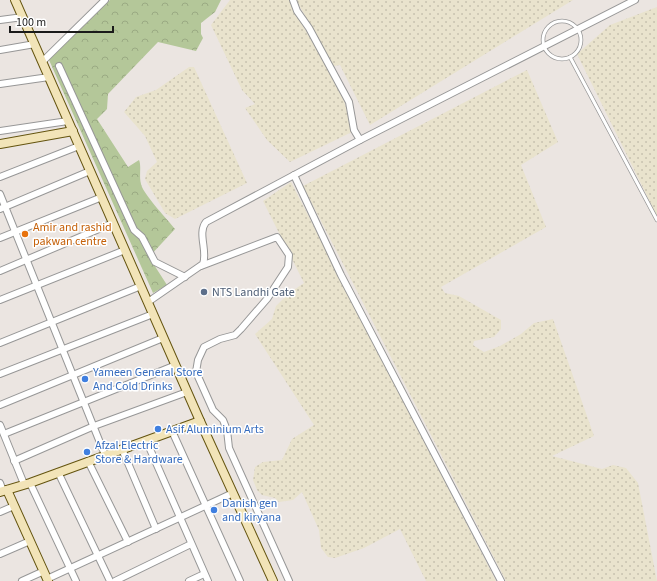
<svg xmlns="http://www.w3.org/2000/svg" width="657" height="581" font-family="'Source Sans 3',sans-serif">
	<defs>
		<pattern id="farmland-dots" width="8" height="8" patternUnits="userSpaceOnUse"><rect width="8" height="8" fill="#e9e3cd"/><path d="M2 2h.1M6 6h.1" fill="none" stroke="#c7c2af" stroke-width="1.8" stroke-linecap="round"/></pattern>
		<pattern id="forest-crowns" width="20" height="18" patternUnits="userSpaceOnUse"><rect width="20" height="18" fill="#b4c799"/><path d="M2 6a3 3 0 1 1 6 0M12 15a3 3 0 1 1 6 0" fill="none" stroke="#9aaa83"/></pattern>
	</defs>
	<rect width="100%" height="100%" fill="#ebe5e1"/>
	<g fill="url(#farmland-dots)">
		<polygon points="230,0 290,0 294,11 337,83 345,104 352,132 290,162 267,140 245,108 255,104 242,90 211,25"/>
		<polygon points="296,0 573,0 370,125 340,65 334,66"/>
		<polygon points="657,7 657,216 577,54 610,25"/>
		<polygon points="189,67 194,67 247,183 175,219 165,213 145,179 147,171 157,162 145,136 124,112 136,97 156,90"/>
		<polygon points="527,70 558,142 521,165 546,227 441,287 445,293 459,296 501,320 501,329 494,337 474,341 473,345 484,352 500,346 521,334 534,323 553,319 594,436 552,456 602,469 613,465 626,468 638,483 657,581 506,581 303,186"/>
		<polygon points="291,182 496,581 426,581 400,529 364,548 335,558 328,557 321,548 319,530 302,492 293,500 279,502 275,498 262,495 257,490 253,480 255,467 263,462 282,460 292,439 314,425 255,334 272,319 276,306 288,294 304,283 263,201"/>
	</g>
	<path fill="url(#forest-crowns)" d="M110 0H221L215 12 201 23V34L203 38 196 51 158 42 108 94 107 109 97 119 128 167 139 160C142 167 138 178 142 187 147 198 167 219 175 229L149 257 167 285 153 293 49 60Z"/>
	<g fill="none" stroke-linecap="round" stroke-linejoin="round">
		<defs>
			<g id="lane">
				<circle cx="562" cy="40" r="19"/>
				<polyline points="570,57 657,220"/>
			</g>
			<g id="street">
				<polyline points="293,0 297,11 309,28 349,102 354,130 360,140"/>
				<polyline points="0,20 23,17"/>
				<polyline points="0,50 35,44"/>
				<polyline points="42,62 105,0"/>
				<polyline points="59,66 134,230 142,237 155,262 185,277"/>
				<polyline points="0,84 49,77"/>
				<polyline points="0,131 68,121"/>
				<polyline points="294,175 341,275 501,581"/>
				<polyline points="0,177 79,146"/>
				<polyline points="0,194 105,455"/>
				<polyline points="0,209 90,171"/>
				<polyline points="0,238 102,197"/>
				<polyline points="201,266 277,237 289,255 288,267 267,299 241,329 235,335 220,339 204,347 198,360 196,372 213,410 223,420 227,430 229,448 289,581"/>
				<polyline points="0,271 113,223"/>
				<polyline points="0,300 125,250"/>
				<path d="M148 302 203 264C208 251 197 233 206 222L360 140 635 0"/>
				<polyline points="0,343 141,286"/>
				<polyline points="0,374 153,314"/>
				<polyline points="0,405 163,338"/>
				<polyline points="0,425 24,484"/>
				<polyline points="172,431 240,581"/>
				<polyline points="4,434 176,365"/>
				<polyline points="146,440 208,581"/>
				<polyline points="122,449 156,529"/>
				<polyline points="14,461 94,426 187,392"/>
				<polyline points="88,461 128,542"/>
				<polyline points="58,472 110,581"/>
				<polyline points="0,483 3,491"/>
				<polyline points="30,483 76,581"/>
				<polyline points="0,512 14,506"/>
				<polyline points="0,554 30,541"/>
				<polyline points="47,579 233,493"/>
				<polyline points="22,581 44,571"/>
				<polyline points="115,581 191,544"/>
				<polyline points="189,581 204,574"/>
			</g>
			<g id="secondary">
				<polyline points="15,0 200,421 273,581"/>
				<polyline points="0,144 73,131"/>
				<polyline points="7,490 48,581"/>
				<polyline points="0,492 30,483 200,421"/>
			</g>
		</defs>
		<use href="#lane" stroke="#979797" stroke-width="4.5"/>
		<use href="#street" stroke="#979797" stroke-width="8"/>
		<use href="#secondary" stroke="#64540f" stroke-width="10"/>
		<use href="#lane" stroke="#fff" stroke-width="3"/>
		<use href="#street" stroke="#fff" stroke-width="6"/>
		<use href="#secondary" stroke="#f2e4b8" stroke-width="8"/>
	</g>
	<circle fill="#e8710a" stroke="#fff" stroke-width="1.5" cx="25" cy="234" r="4"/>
	<circle fill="#5c6f8a" stroke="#fff" stroke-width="1.5" cx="204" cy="292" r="4"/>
	<g fill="#3f7fe0" stroke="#fff" stroke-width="1.5">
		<circle cx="85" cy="379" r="4"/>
		<circle cx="158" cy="429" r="4"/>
		<circle cx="87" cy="452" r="4"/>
		<circle cx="214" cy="510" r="4"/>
	</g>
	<g text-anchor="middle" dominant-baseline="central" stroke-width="3" stroke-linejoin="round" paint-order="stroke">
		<g font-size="12" fill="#c56008" stroke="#fff" text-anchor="start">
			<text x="33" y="227">Amir and rashid<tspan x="33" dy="14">pakwan centre</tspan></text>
		</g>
		<g font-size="12" fill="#4e5e75" stroke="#fff" text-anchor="start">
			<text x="212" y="292">NTS Landhi Gate</text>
		</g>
		<g font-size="12" fill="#366cbe" stroke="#fff" text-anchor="start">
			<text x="93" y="372">Yameen General Store<tspan x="93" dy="14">And Cold Drinks</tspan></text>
			<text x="166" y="429">Asif Aluminium Arts</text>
			<text x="95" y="445">Afzal Electric<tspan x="95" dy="14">Store &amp; Hardware</tspan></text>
			<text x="222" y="503">Danish gen<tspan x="222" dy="14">and kiryana</tspan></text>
		</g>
	</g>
	<path d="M10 26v6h103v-6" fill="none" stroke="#1a1a1a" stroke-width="2"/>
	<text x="16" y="26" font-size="12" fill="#1a1a1a" stroke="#ffffff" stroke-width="3" paint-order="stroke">100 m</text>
</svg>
